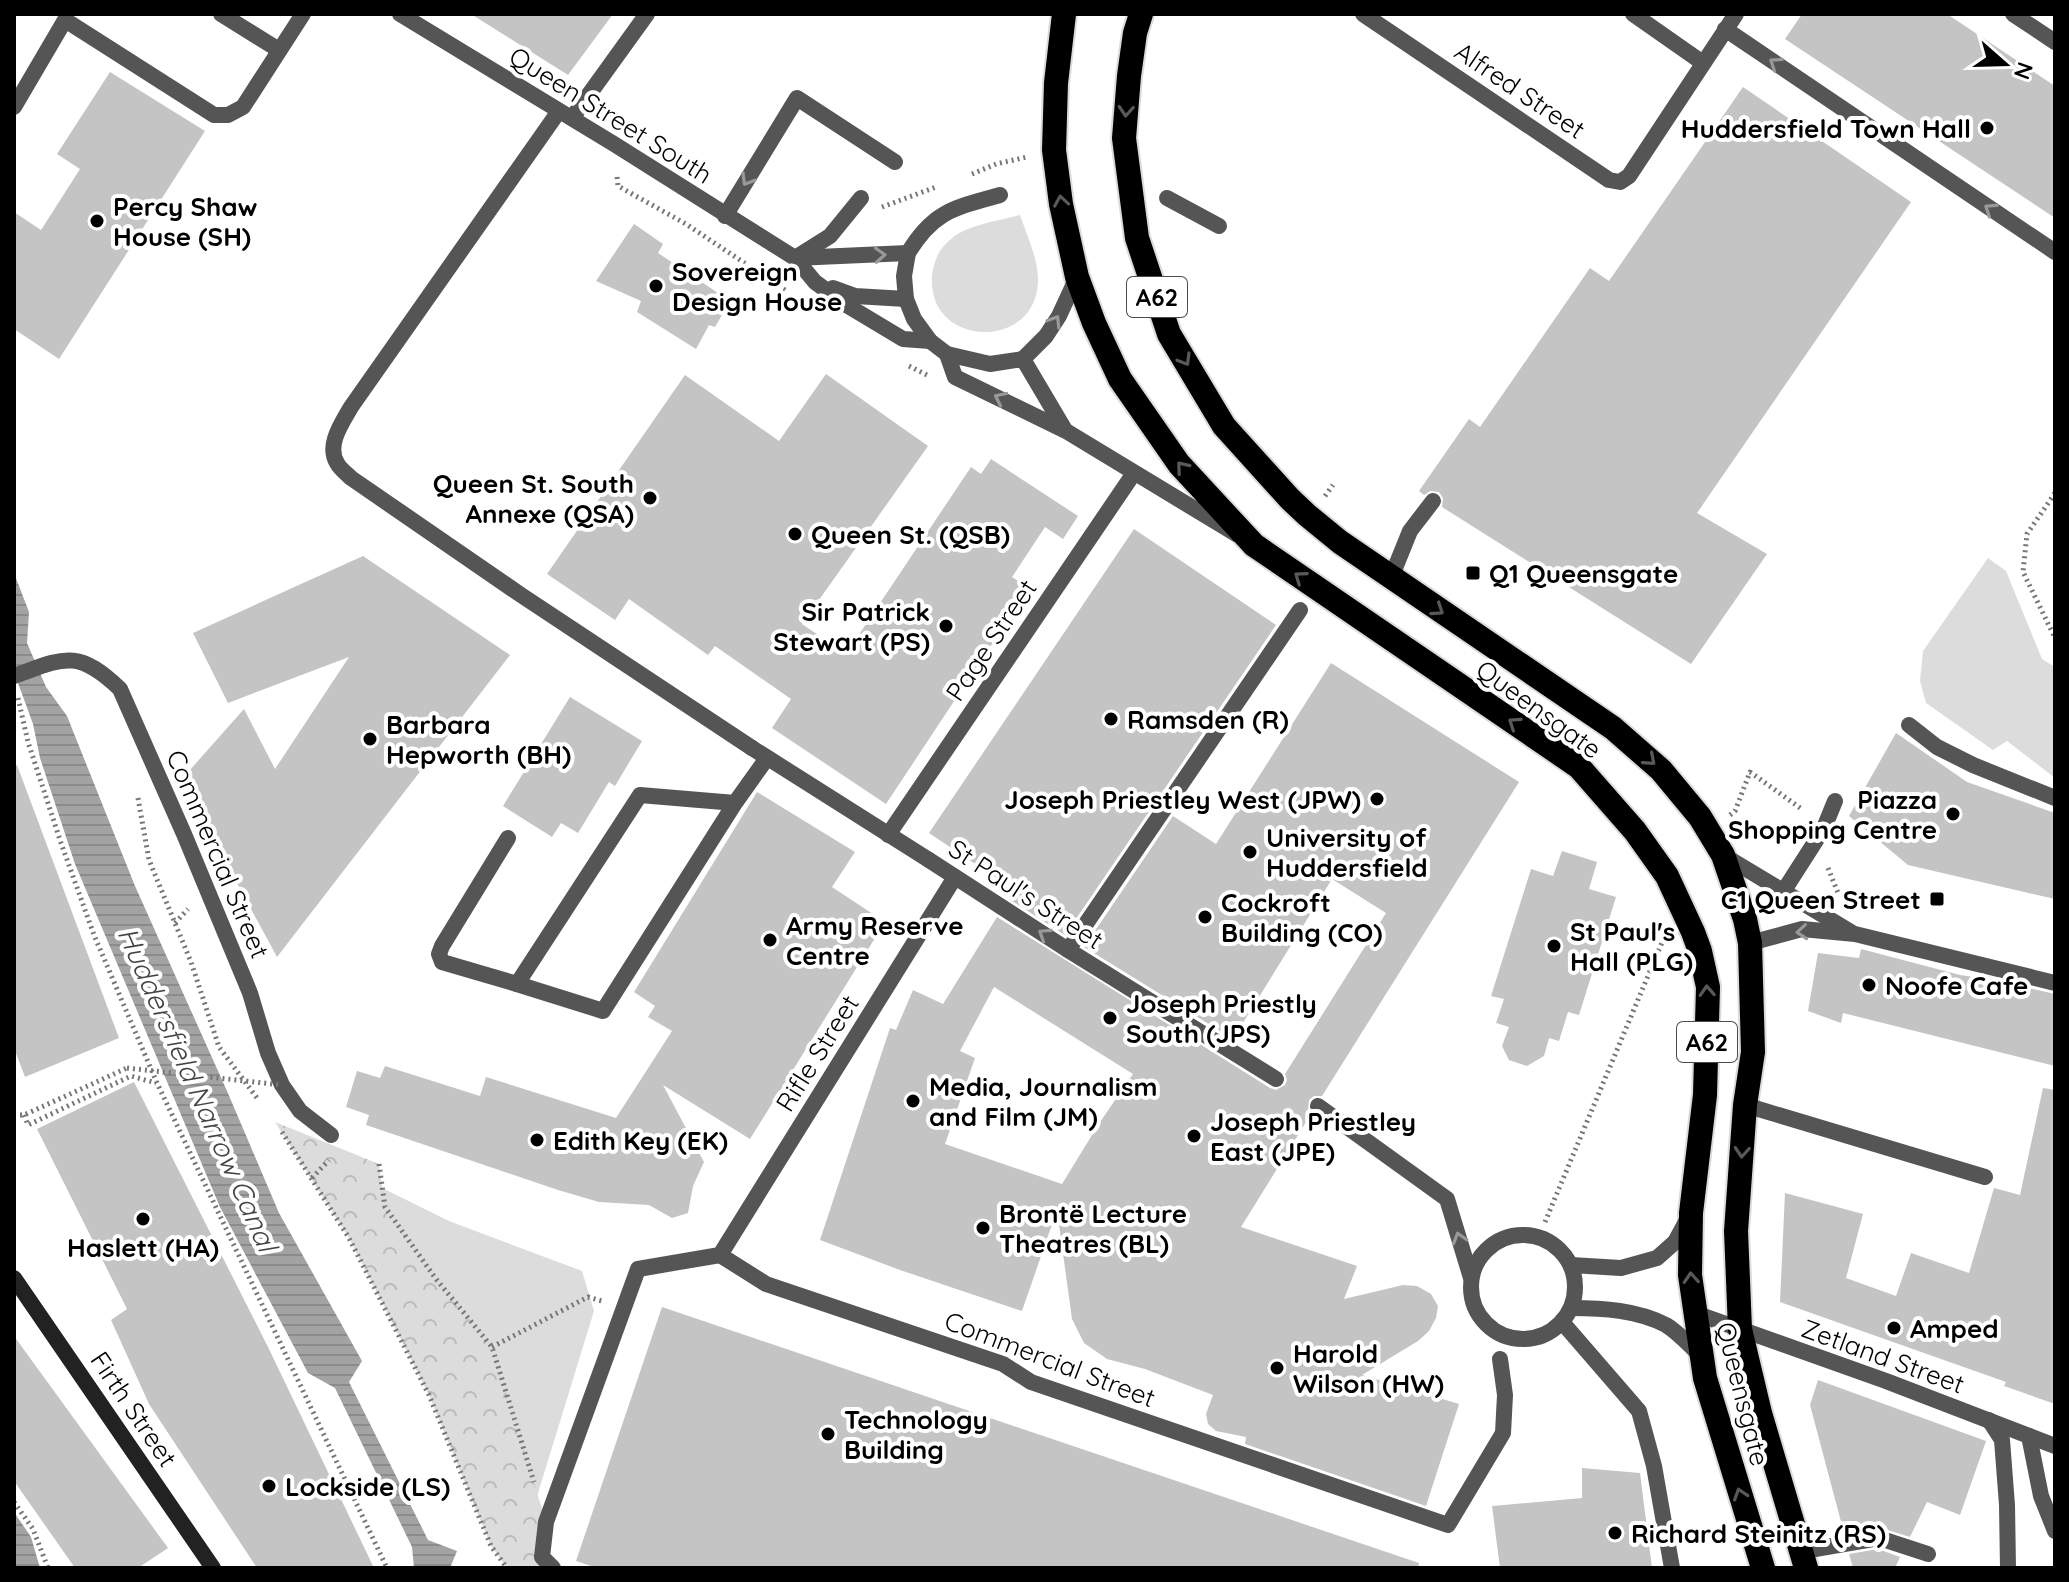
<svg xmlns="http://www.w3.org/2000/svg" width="2069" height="1582" font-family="Quicksand,sans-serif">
	<defs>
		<pattern id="forest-crowns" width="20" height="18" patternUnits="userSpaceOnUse" patternTransform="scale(2)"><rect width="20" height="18" fill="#dcdcdc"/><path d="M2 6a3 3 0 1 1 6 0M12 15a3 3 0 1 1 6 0" fill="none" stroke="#bbb"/></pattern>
		<pattern id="water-rules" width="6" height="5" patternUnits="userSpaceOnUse" patternTransform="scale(2)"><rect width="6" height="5" fill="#a3a3a3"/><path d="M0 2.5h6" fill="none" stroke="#8b8b8b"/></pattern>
	</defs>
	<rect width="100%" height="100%" fill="#fff"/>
	<g fill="#dcdcdc">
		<path d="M1020 215C1027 236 1038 258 1038 280 1038 351 927 349 932 276 933 262 940 247 951 239 969 224 999 221 1020 215Z"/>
		<polygon points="1988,558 2006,571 2042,659 2055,667 2055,778 2007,741 1993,750 1926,703 1920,681 1923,651"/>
		<polygon points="356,1175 449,1221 582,1271 594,1311 523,1542"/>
	</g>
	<polygon fill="url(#forest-crowns)" points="275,1122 379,1164 385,1207 436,1279 492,1347 546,1522 542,1557 553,1568 507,1568 491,1546 429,1395 349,1238"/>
	<g fill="url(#water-rules)">
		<polygon points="14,573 29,612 27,643 46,687 67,716 135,886 227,1091 279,1213 362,1361 349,1382 428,1540 457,1551 450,1568 414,1568 412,1547 335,1388 308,1373 220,1207 75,864 40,758 33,724 14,672"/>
		<polygon points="14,1512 31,1537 40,1568 14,1568"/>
	</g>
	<g fill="#c4c4c4" fill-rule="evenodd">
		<polygon points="471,14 613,14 568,75"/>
		<polygon points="1802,14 1947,14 2055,86 2055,218 1785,39"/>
		<polygon points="110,72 205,131 59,359 14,329 14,212 41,230 80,169 57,154"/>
		<polygon points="1743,87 1911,202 1697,513 1767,554 1691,664 1442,507 1443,498 1439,492 1430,491 1424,495 1419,491 1469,419 1480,427 1590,268 1609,281"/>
		<polygon points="634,224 663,244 658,253 730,301 715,327 709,325 696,349 637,312 641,301 596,281"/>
		<polygon points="826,374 928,446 802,624 846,654 971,467 981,474 991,459 1078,516 1063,539 1045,527 1012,577 1029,588 886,804 772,728 791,699 715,646 708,655 629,599 615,620 547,574 685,375 779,441"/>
		<polygon points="1134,529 1276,625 1065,935 1009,899 1014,890 929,833"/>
		<polygon points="363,556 510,655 277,957 181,780 244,709 275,769 349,657 228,703 193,633"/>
		<path d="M1331 663 1519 782 1322 1096H1314L1309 1100 1308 1110 1311 1114 1241 1227 1357 1266 1344 1299 1403 1285 1417 1286 1431 1294 1438 1306 1436 1318 1429 1331 1418 1341 1362 1375 1459 1404 1426 1506 1245 1444 1246 1437 1216 1431 1208 1424 1206 1414 1213 1395 1145 1369 1107 1359 1084 1343 1072 1319 1057 1210 1022 1311 900 1270 820 1240 890 1028 896 1030 913 990 943 1004 997 917 1270 1088 1276 1090 1285 1085 1287 1080 1285 1074 1386 913 1332 879 1233 1039 1084 947 1173 816 1216 844ZM994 987 1133 1074 1100 1122 1062 1184 945 1144 975 1058 960 1051Z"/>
		<polygon points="570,697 642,741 615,786 609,782 578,833 561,823 552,837 503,806"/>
		<polygon points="1896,733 1967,782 2055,813 2055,899 1908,865 1849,816"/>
		<polygon points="17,765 119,1038 25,1077 14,1048 14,766"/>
		<polygon points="757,792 855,852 832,887 885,922 750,1139 663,1085 704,1162 693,1186 688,1213 672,1218 649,1205 599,1202 558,1190 366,1125 369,1115 346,1107 357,1071 380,1078 385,1066 480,1096 486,1077 616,1118 672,1031 648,1017 655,1006 634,992"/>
		<polygon points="1562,851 1597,862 1589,889 1616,897 1579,1015 1568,1012 1559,1041 1549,1038 1544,1056 1527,1066 1509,1060 1502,1046 1509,1027 1496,1023 1504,999 1491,996 1531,869 1553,876"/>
		<polygon points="1861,949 1960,975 1994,980 2055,994 2055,1066 1843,1013 1841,1023 1808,1011 1818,953 1859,958"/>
		<polygon points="134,1082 268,1347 374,1568 257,1568 149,1404 111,1320 127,1309 37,1129"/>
		<polygon points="2043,1088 2055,1090 2055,1404 2004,1386 2006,1382 1780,1302 1785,1193 1863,1214 1846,1278 1896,1296 1911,1253 1969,1273 1994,1188 2020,1195"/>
		<polygon points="662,1307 1419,1563 1418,1568 597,1568 576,1561"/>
		<polygon points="14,1336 168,1548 138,1568 75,1568 14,1481"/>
		<polygon points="1818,1380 1986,1441 1960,1515 1927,1502 1910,1537 1878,1527 1844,1533 1810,1405"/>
		<polygon points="1582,1468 1640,1473 1652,1568 1500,1568 1492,1506 1582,1498"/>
		<polygon points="1878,1549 1900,1557 1895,1568 1853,1568 1849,1554"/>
	</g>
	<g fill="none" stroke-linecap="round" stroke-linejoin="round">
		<defs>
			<g id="highway">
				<polyline points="1064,14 1056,83 1054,150 1061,204 1077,277 1094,323 1120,379 1179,464 1254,545 1579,767 1635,831 1667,876 1693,932 1700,951 1708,987 1705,1095 1691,1213 1690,1275 1705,1378 1763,1568"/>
				<polyline points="1141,14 1135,33 1129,76 1124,138 1137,238 1169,334 1224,426 1290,499 1307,515 1340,542 1613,728 1661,770 1700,817 1723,855 1745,919 1750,943 1753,1052 1745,1105 1736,1231 1740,1329 1760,1413 1806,1568"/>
			</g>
		</defs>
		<use href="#highway" stroke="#dbdbdb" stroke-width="28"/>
		<g stroke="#777" stroke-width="5" stroke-dasharray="2 4" stroke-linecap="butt">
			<polyline points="972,174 996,164 1027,157"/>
			<polyline points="617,177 618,186 686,224 788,292"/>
			<polyline points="882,207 936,187"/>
			<polyline points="909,366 929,376"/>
			<polyline points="2055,493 2027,534 2023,572 2055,638"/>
			<polyline points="1325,496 1333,485"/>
			<polyline points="18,698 28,742 61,843 94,935 157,1083 387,1568"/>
			<polyline points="138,798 149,860 191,962 219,1047 257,1098"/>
			<polyline points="1730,815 1735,811 1750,772 1803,810"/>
			<polyline points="1828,868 1838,893"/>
			<polyline points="175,923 188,909"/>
			<polyline points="14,1115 24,1115 127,1068"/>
			<polyline points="24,1115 28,1125 131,1076 156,1083"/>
			<polyline points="282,1132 349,1238 429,1395 491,1546 507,1568"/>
			<polyline points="379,1164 385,1207 436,1279 492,1347 534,1482"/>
			<polyline points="312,1178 329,1160"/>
			<polyline points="1545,1222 1663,940 1665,940"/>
			<polyline points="492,1347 588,1297 602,1301"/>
			<polyline points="14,1502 33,1529 48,1568"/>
		</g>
		<g stroke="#555" stroke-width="16">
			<polyline points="221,14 279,50"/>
			<polyline points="1633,14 1703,63"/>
			<polyline points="14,107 65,20 214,115 228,115 243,107 303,14"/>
			<path d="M559 111 351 407C342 423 326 445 337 463 340 469 347 474 351 478L521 595 752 748"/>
			<polyline points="1167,198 1219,226"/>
			<polyline points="725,216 797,98 895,162"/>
			<path d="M908 253C934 210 955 208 1000 195"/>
			<polyline points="795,258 830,236 861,198"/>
			<polyline points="1391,578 1410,531 1433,501"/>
			<polyline points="735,803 640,795 517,984 603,1011 735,803 767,758"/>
			<polyline points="508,838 442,946 439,954 442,962 517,984"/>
			<polyline points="929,860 1068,950 1276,1079"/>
			<polyline points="1783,892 1824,828 1835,801"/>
			<polyline points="1745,1105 1985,1177"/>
			<polyline points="1318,1106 1447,1199 1471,1278"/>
			<circle cx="1523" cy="1287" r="52"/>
			<polyline points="1571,1265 1621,1268 1657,1258 1675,1242 1688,1218"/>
			<path d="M1571 1308C1603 1308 1637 1310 1666 1325 1678 1332 1690 1346 1700 1355"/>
			<polyline points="1562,1322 1639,1411 1654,1466 1672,1568"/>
			<polyline points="1989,1420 2002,1440 2007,1505 2008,1568"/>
			<polyline points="2029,1436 2041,1496 2055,1531"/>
			<polyline points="1800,1554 1815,1549 1879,1538 1928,1554"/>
			<polyline points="553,1568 542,1557 546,1522 638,1269 720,1255 955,877"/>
		</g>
		<g stroke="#555" stroke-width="16">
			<polyline points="400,14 614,144 795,258 815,282 848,306 903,339 930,341"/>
			<polyline points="1363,14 1609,180 1620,182 1629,176 1736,14"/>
			<polyline points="2013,14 2055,42"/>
			<polyline points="1725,29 2055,252"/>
			<polyline points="572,118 647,14"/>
			<polyline points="795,258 908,253 904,276 906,299 914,319 930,341 947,354 990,364 1023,359 1046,336 1059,316 1077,277"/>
			<polyline points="833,288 855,296 906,299"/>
			<polyline points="947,354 955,377 1066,431 1236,534"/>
			<polyline points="1023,359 1065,430"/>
			<path d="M14 676C64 658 77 648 120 689L184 834 250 993 268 1053 282 1085 300 1111 331 1135"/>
			<polyline points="1909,725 1937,747 1973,765 2055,798"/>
			<polyline points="752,748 929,860"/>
			<polyline points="888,835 1134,473"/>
			<polyline points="1723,855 1851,932"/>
			<polyline points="1750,943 1802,929 1855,934 2055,983"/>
			<polyline points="1068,950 1300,610"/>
			<polyline points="720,1255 766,1284 1003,1364 1031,1382 1448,1525 1503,1433 1505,1395 1500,1359"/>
			<polyline points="1695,1313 1886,1381 2055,1446"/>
		</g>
		<polyline stroke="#222" stroke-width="16" points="14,1278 213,1568"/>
		<use href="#highway" stroke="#000" stroke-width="24"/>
		<polyline stroke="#777" stroke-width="5" stroke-dasharray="2 4" stroke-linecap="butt" points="127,1068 282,1085"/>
	</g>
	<defs><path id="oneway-chevron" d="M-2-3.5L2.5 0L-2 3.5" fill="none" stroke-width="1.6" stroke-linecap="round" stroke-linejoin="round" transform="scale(2)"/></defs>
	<g stroke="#999">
		<use href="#oneway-chevron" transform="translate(1775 63) rotate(-146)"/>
		<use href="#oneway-chevron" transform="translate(747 180) rotate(121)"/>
		<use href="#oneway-chevron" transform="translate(1990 209) rotate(-146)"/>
		<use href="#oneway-chevron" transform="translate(880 255) rotate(-3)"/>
		<use href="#oneway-chevron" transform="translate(1055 321) rotate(-58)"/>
		<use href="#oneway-chevron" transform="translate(1000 398) rotate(-154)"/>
		<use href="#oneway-chevron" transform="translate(1802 932) rotate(175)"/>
		<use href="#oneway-chevron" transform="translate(1044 934) rotate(-147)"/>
		<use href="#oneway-chevron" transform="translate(1459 1238) rotate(-107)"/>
	</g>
	<g stroke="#595959">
		<use href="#oneway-chevron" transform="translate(1126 111) rotate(94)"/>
		<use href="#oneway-chevron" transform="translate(1061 201) rotate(-99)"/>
		<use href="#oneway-chevron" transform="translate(1185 360) rotate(59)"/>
		<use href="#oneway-chevron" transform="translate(1182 467) rotate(-130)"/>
		<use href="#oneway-chevron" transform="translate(1300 577) rotate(-145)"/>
		<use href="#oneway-chevron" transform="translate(1438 610) rotate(34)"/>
		<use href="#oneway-chevron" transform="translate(1514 723) rotate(-146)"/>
		<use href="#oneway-chevron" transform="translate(1650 760) rotate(41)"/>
		<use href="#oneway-chevron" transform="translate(1707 991) rotate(-93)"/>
		<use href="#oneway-chevron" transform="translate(1742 1152) rotate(94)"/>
		<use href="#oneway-chevron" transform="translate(1691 1278) rotate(-94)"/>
		<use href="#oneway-chevron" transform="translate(1740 1494) rotate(-108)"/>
	</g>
	<g fill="#000" stroke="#fff" stroke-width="3">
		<circle cx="1987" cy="128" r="8"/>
		<circle cx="97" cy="221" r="8"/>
		<circle cx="656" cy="286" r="8"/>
		<circle cx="650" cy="498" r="8"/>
		<circle cx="795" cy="534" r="8"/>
		<rect x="1465" y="565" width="16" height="16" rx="4"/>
		<circle cx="946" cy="626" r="8"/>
		<circle cx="1111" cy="719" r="8"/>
		<circle cx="370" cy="739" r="8"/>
		<circle cx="1377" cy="799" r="8"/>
		<circle cx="1953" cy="814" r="8"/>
		<circle cx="1250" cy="852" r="8"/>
		<rect x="1929" y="891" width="16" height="16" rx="4"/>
		<circle cx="1205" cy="917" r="8"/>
		<circle cx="770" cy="940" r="8"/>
		<circle cx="1554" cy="946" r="8"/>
		<circle cx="1869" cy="985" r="8"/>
		<circle cx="1110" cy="1018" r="8"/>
		<circle cx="913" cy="1101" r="8"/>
		<circle cx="1194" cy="1136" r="8"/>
		<circle cx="537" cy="1140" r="8"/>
		<circle cx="143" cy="1219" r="8"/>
		<circle cx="983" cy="1228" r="8"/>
		<circle cx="1894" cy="1328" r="8"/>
		<circle cx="1277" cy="1368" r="8"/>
		<circle cx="828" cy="1434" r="8"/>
		<circle cx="269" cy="1486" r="8"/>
		<circle cx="1615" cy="1533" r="8"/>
	</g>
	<g text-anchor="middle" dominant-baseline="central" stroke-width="8" stroke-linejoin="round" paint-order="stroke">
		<g fill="#fff" stroke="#4c4c4c" stroke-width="2">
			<rect x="1127" y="277" width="60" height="40" rx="6"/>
			<rect x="1677" y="1022" width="60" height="40" rx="6"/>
		</g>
		<g font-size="24" font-weight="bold" fill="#000">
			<text x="1157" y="297">A62</text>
			<text x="1707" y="1042">A62</text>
		</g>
		<g font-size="26" fill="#000" stroke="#fff">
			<text transform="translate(1520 90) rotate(34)">Alfred Street</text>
			<text transform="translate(611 115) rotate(32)">Queen Street South</text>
			<text transform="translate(991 640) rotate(-56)">Page Street</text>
			<text transform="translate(1539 709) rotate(36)">Queensgate</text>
			<text transform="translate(218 854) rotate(67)">Commercial Street</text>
			<text transform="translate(1026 894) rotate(33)">St Paul's Street</text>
			<text transform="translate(817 1053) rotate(-58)">Rifle Street</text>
			<text transform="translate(1883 1356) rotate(20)">Zetland Street</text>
			<text transform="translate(1050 1359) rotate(21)">Commercial Street</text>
			<text transform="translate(1743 1394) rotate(76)">Queensgate</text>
			<text transform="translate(134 1409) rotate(56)">Firth Street</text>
		</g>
		<g font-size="26" font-weight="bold" fill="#000" stroke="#fff" text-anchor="start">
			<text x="1971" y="128" text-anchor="end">Huddersfield Town Hall</text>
			<text x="113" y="206">Percy Shaw<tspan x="113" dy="30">House (SH)</tspan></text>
			<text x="672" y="271">Sovereign<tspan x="672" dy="30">Design House</tspan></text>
			<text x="634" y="483" text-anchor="end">Queen St. South<tspan x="634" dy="30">Annexe (QSA)</tspan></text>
			<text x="811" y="534">Queen St. (QSB)</text>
			<text x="1489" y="573">Q1 Queensgate</text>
			<text x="930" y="611" text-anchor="end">Sir Patrick<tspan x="930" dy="30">Stewart (PS)</tspan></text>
			<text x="1127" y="719">Ramsden (R)</text>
			<text x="386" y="724">Barbara<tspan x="386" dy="30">Hepworth (BH)</tspan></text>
			<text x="1361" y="799" text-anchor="end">Joseph Priestley West (JPW)</text>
			<text x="1937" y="799" text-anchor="end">Piazza<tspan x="1937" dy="30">Shopping Centre</tspan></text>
			<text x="1266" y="837">University of<tspan x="1266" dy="30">Huddersfield</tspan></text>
			<text x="1921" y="899" text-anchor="end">C1 Queen Street</text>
			<text x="1221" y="902">Cockroft<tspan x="1221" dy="30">Building (CO)</tspan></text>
			<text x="786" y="925">Army Reserve<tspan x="786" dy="30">Centre</tspan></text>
			<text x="1570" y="931">St Paul's<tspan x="1570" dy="30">Hall (PLG)</tspan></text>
			<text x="1885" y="985">Noofe Cafe</text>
			<text x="1126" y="1003">Joseph Priestly<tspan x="1126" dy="30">South (JPS)</tspan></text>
			<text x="929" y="1086">Media, Journalism<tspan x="929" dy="30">and Film (JM)</tspan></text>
			<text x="1210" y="1121">Joseph Priestley<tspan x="1210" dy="30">East (JPE)</tspan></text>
			<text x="553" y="1140">Edith Key (EK)</text>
			<text x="999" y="1213">Brontë Lecture<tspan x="999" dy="30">Theatres (BL)</tspan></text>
			<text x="143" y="1247" text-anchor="middle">Haslett (HA)</text>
			<text x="1910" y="1328">Amped</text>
			<text x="1293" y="1353">Harold<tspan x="1293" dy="30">Wilson (HW)</tspan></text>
			<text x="844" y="1419">Technology<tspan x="844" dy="30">Building</tspan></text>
			<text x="285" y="1486">Lockside (LS)</text>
			<text x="1631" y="1533">Richard Steinitz (RS)</text>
		</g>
		<g font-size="28" font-style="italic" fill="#444" stroke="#fff">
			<text transform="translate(198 1089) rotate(66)">Huddersfield Narrow Canal</text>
		</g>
	</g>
	<rect width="2069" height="1582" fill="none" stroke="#000000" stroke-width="32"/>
	<g transform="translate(2005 64) rotate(110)" stroke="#ffffff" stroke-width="6" paint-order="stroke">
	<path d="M0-6L14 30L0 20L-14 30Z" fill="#000000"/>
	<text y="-12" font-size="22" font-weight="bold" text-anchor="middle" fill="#000000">N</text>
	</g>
</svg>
